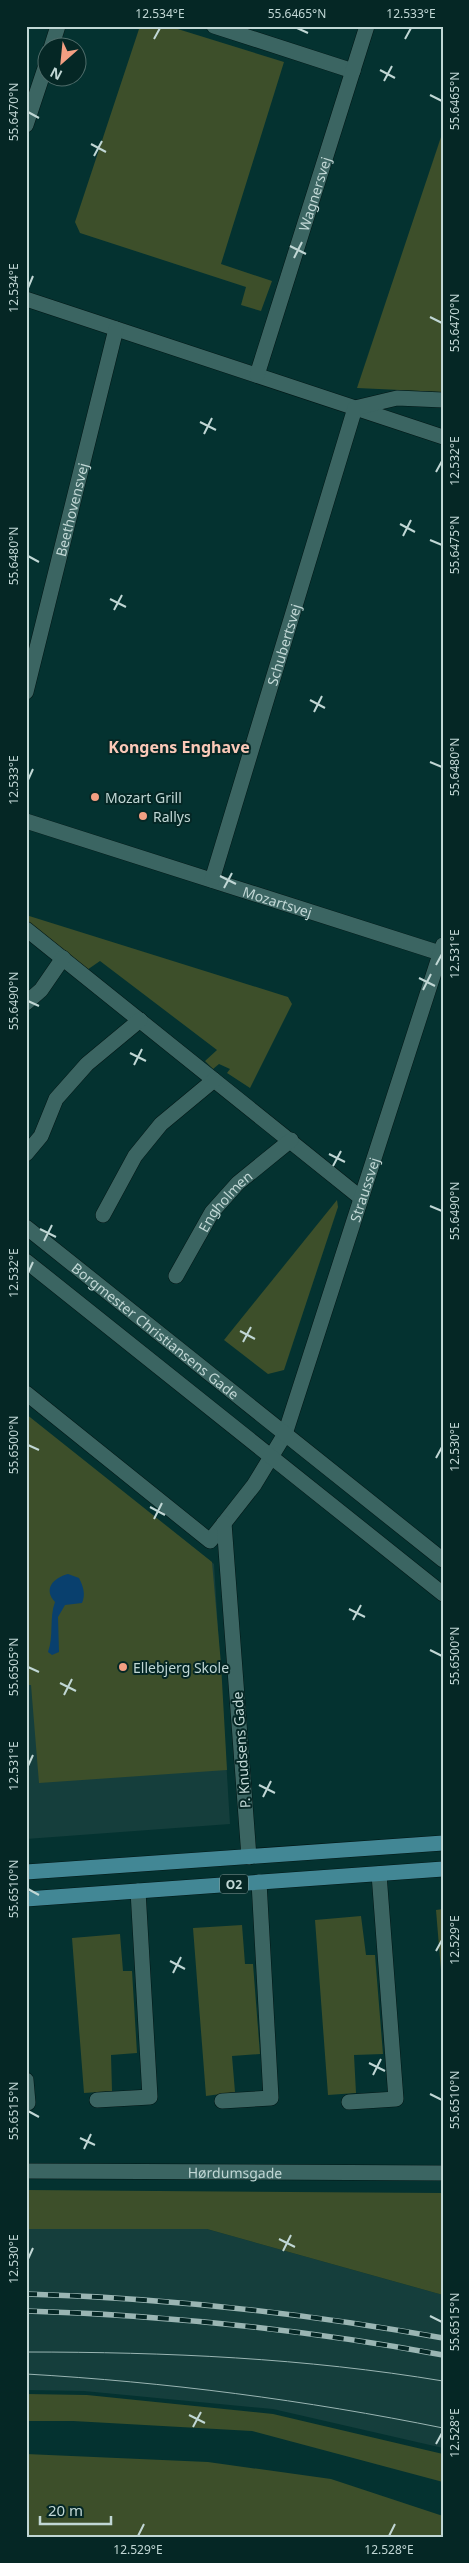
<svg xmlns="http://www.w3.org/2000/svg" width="469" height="2563" font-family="'Noto Sans',sans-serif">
	<rect width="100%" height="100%" fill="#043230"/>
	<g fill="#153e3c">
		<polygon points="26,1416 214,1564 230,1824 26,1839"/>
		<polygon points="26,2229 207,2229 443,2295 443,2448 273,2409 84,2391 26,2390"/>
	</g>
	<g fill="#3d4f2a">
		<polygon points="140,26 168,26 284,62 221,264 272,281 261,311 241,305 246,287 80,233 75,222"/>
		<polygon points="443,131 443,392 357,388"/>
		<polygon points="26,915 288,997 292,1004 250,1088 227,1073 230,1069 219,1064 213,1069 205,1061 217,1050 100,961 87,970 26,921"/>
		<polygon points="337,1200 338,1207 284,1370 268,1374 224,1340"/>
		<polygon points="26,1414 212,1562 221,1664 227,1770 39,1783 31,1685 26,1685"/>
		<polygon points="443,1909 443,1995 436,1910"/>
		<polygon points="361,1916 366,1955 375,1955 383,2054 354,2055 356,2093 328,2095 315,1920"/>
		<polygon points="242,1925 245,1964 253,1964 260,2054 232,2056 235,2092 206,2096 193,1928"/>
		<polygon points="120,1934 123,1971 132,1971 137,2053 111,2055 112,2091 84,2093 72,1938"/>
		<polygon points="26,2190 443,2193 443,2295 207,2229 26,2229"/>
		<polygon points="26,2394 87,2395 273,2414 443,2454 443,2482 252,2431 73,2421 26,2421"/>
		<polygon points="26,2454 208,2462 331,2479 443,2516 441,2537 26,2537"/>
	</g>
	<path fill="#09406e" d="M68 1574 79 1578C83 1586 86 1594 82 1603L65 1605 58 1617 59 1652 52 1655 48 1652C54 1636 49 1618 55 1602 43 1589 53 1578 68 1574Z"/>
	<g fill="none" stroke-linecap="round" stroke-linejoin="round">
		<defs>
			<g id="street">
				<polyline points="214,26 353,71"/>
				<polyline points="51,48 58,26"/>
				<polyline points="26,125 48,59"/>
				<polyline points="26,299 443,437"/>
				<path id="s1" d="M257 375 367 26"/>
				<path id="s2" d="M26 692 116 329"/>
				<path id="s3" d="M26 821 443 954"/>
				<path id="s4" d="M212 880 355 408 397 398 443 400"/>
				<polyline points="26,929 361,1198"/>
				<polyline points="26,1003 41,990 63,958"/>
				<polyline points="26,1154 41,1136 56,1099 87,1064 140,1020"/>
				<polyline points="103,1215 135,1156 161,1124 214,1080"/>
				<path id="s5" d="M176 1276 212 1212 238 1183 291 1140"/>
				<path id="s6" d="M26 1393 210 1541 254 1485 285 1434 443 945"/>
				<polyline points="224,1523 249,1857"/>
				<polyline points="26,2080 28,2103"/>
				<polyline points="97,2100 150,2097 138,1891"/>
				<polyline points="222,2101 271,2098 259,1882"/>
				<polyline points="349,2102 396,2099 379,1874"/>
				<path id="s7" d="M26 2171 443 2173"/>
			</g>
			<g id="secondary">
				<path id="s8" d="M26 1227 443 1560"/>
				<polyline points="26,1261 443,1594"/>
			</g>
			<g id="primary">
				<polyline points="26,1872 443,1843"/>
				<polyline points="26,1899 443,1869"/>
			</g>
		</defs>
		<use href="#street" stroke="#031716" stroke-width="16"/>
		<use href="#secondary" stroke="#031716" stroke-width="16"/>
		<use href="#primary" stroke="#031716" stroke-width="16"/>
		<use href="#street" stroke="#3b6562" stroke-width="15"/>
		<use href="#secondary" stroke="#3b6562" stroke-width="15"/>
		<use href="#primary" stroke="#428795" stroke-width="15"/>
		<g stroke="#9ab5b3" stroke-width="1">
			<path d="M26 2352C166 2352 305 2358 443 2381"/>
			<path d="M26 2374C166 2382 305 2400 443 2428"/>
		</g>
		<defs>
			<g id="rail">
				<path d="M26 2294C166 2298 305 2313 443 2338"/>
				<path d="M26 2311C166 2315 306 2330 443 2355"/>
			</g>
		</defs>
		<use href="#rail" stroke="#9ab5b3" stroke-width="5.5"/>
		<use href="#rail" stroke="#052725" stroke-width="4" stroke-dasharray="11" stroke-linecap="butt"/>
	</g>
	<path fill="none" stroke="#c1d7d5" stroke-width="2" d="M297 28 308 33M154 39 160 28M405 39 411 28M380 70 395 78M384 81 392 66M430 95 442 101M28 112 39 118M91 144 106 152M94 156 102 141M290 246 306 254M294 258 302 242M28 288 33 276M430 317 442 323M200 422 216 430M204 434 212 418M436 472 442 461M400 524 415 532M403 536 411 520M430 540 442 545M28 556 39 562M110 599 126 607M114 610 122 595M310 700 325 708M314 712 322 696M430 762 442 767M28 780 33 769M220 876 236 884M224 888 232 873M436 965 442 954M419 978 435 986M423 990 431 974M28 1001 39 1006M130 1053 146 1061M134 1065 142 1049M329 1154 345 1162M333 1166 341 1151M430 1206 442 1211M40 1229 56 1237M44 1241 52 1225M28 1273 33 1262M240 1331 255 1339M243 1342 251 1327M28 1445 39 1450M436 1458 442 1447M150 1507 165 1515M154 1519 162 1503M349 1609 365 1617M353 1620 361 1605M430 1650 442 1656M28 1667 39 1672M60 1683 76 1691M64 1695 72 1679M28 1766 33 1755M259 1785 275 1793M263 1797 271 1781M28 1889 39 1895M436 1951 442 1940M170 1961 185 1969M173 1973 181 1957M369 2063 385 2071M373 2075 381 2059M430 2094 442 2100M28 2111 39 2117M80 2138 95 2145M84 2149 91 2134M279 2239 295 2247M283 2251 291 2235M28 2259 33 2248M430 2316 442 2322M189 2415 205 2423M193 2427 201 2412M436 2444 442 2433M138 2536 144 2524M389 2536 395 2524"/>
	<g fill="#f39f82" stroke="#052725" stroke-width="2">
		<circle cx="95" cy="797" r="5"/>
		<circle cx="143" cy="816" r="5"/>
		<circle cx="123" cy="1667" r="5"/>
	</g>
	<g text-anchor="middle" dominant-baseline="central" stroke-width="4" stroke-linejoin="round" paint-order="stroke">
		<rect fill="#052725" stroke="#89a2a0" stroke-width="1" x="220" y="1874.5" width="28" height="19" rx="4"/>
		<g font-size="12" font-weight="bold" fill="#c1d7d5">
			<text x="234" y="1884">O2</text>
		</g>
		<g font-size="14" fill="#c1d7d5" stroke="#052725">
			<text stroke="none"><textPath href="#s1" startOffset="190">Wagnersvej</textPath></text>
			<text stroke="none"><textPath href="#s2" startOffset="188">Beethovensvej</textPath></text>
			<text stroke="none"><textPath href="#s4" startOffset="246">Schubertsvej</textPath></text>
			<text stroke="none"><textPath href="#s3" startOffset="264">Mozartsvej</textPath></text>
			<text stroke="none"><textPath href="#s6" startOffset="624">Straussvej</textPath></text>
			<text stroke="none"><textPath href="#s5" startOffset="90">Engholmen</textPath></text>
			<text stroke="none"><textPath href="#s8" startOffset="166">Borgmester Christiansens Gade</textPath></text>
			<text transform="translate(241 1750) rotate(-94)">P. Knudsens Gade</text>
			<text stroke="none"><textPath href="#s7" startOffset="209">Hørdumsgade</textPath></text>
		</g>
		<g font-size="14" fill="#c1d7d5" stroke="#052725" text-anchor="start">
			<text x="105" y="797">Mozart Grill</text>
			<text x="153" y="816">Rallys</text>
			<text x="133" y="1667">Ellebjerg Skole</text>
		</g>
		<g font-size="16" font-weight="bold" fill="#fac9b8" stroke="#052725">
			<text x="179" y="747">Kongens Enghave</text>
		</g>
	</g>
	<rect width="469" height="2563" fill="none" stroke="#052725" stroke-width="55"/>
	<g transform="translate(62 62) rotate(207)"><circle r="24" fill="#052725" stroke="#506d6b"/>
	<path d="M0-4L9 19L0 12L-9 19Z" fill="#f39f82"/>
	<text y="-8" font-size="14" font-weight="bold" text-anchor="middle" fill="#c1d7d5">N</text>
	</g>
	<path d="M40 2516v8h71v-8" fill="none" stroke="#c1d7d5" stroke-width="2.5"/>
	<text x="48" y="2516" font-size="15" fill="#c1d7d5" stroke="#052725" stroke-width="4" paint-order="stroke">20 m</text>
	<rect x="28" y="28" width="414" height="2508" fill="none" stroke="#c1d7d5" stroke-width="2"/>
	<g font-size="12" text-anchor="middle" fill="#c1d7d5">
		<text x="160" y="18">12.534°E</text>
		<text x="297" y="18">55.6465°N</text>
		<text x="411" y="18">12.533°E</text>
		<text transform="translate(455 101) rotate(-90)" y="4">55.6465°N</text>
		<text transform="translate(14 112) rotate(-90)" y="4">55.6470°N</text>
		<text transform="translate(14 288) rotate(-90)" y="4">12.534°E</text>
		<text transform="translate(455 323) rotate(-90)" y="4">55.6470°N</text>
		<text transform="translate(455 461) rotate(-90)" y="4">12.532°E</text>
		<text transform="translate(455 545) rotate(-90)" y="4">55.6475°N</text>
		<text transform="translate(14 556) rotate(-90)" y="4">55.6480°N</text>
		<text transform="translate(455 767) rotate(-90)" y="4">55.6480°N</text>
		<text transform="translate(14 780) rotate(-90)" y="4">12.533°E</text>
		<text transform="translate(455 954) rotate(-90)" y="4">12.531°E</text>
		<text transform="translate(14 1001) rotate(-90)" y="4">55.6490°N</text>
		<text transform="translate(455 1211) rotate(-90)" y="4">55.6490°N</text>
		<text transform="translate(14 1273) rotate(-90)" y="4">12.532°E</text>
		<text transform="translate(14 1445) rotate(-90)" y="4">55.6500°N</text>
		<text transform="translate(455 1447) rotate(-90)" y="4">12.530°E</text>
		<text transform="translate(455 1656) rotate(-90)" y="4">55.6500°N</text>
		<text transform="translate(14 1667) rotate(-90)" y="4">55.6505°N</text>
		<text transform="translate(14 1766) rotate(-90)" y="4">12.531°E</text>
		<text transform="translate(14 1889) rotate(-90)" y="4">55.6510°N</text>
		<text transform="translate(455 1940) rotate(-90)" y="4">12.529°E</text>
		<text transform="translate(455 2100) rotate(-90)" y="4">55.6510°N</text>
		<text transform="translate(14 2111) rotate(-90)" y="4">55.6515°N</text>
		<text transform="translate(14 2259) rotate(-90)" y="4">12.530°E</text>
		<text transform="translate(455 2322) rotate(-90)" y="4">55.6515°N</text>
		<text transform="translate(455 2433) rotate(-90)" y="4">12.528°E</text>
		<text x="138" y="2554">12.529°E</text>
		<text x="389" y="2554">12.528°E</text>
	</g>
</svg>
